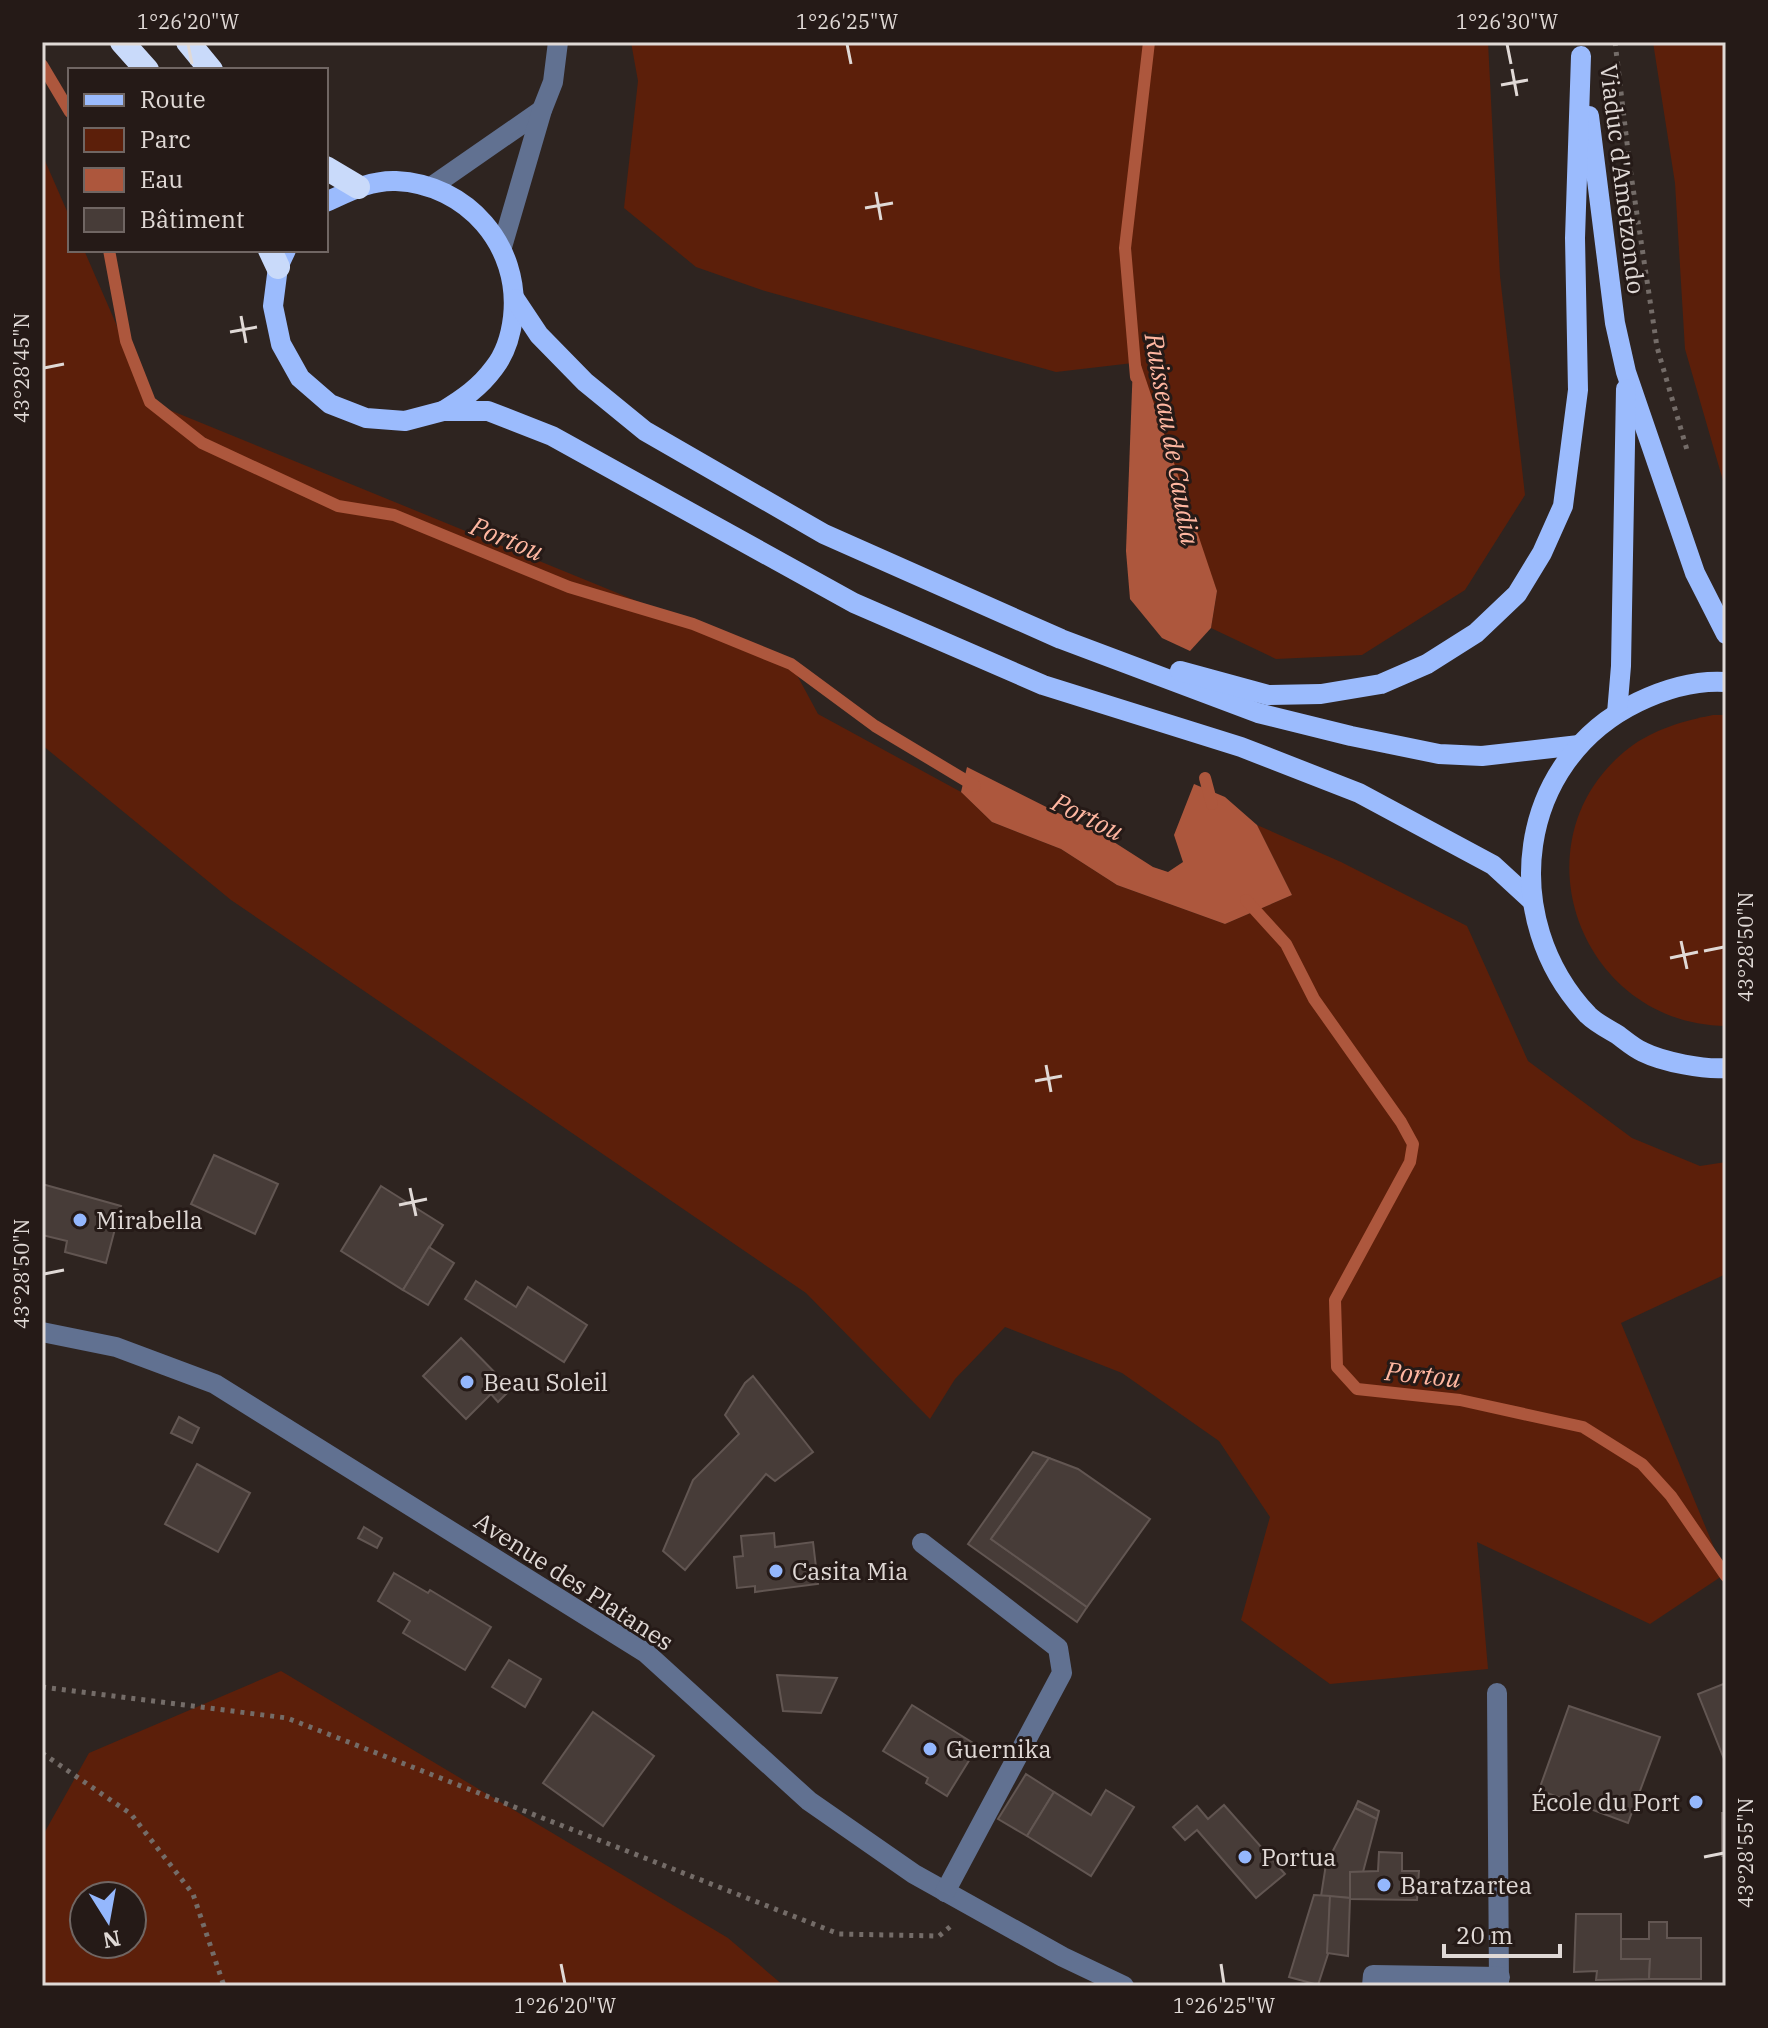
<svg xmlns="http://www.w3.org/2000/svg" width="1768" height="2028" font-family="'IBM Plex Serif',serif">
	<rect width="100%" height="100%" fill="#2e2420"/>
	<g fill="#5c1f0a" fill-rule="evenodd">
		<polygon points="631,42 1488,42 1500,276 1525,495 1465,590 1362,655 1276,659 1211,628 1217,591 1133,363 1056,372 765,291 696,267 624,208 638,81"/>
		<polygon points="1653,42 1726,42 1726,491 1685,349 1675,183"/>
		<polygon points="42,154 70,218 70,250 84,250 150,402 791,664 818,714 961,792 992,822 1061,849 1117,885 1225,924 1292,895 1257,825 1341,862 1467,926 1528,1061 1632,1138 1700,1166 1726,1162 1726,1274 1621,1323 1725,1574 1650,1624 1477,1542 1488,1669 1330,1684 1241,1620 1270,1517 1219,1441 1122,1373 1005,1327 955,1379 930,1419 806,1293 231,900 42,745"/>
		<path d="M1713 715H1726V1026C1579 1024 1512 839 1629 748 1654 729 1683 721 1713 715Z"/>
		<path d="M281 1671 728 1938 784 1986H42V1837L89 1753ZM132 1896V1944H84V1896Z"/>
	</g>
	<g fill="#ad573d">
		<polygon points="1140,362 1217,591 1211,628 1190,651 1162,638 1130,599 1126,551 1133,363"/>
		<polygon points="967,767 1106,837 1153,867 1168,872 1183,862 1174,835 1194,784 1225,797 1257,825 1292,895 1225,924 1117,885 1061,849 992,822 961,792"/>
	</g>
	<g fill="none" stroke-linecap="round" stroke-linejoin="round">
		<g stroke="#ad573d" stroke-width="12">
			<polyline points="42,65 70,112"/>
			<polyline points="109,250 126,341 150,402 202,443 338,506 394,515 569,587 693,624 791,664 875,726 975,786"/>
			<polyline points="1136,377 1125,248 1149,42"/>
			<polyline points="1205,778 1212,804"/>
			<polyline points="1246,900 1286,944 1314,999 1401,1122 1413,1144 1410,1162 1335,1300 1337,1367 1357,1389 1460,1400 1583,1427 1642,1464 1671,1496 1726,1576"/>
		</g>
	</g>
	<g fill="#473c38" stroke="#625652" stroke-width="2">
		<polygon points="214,1155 278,1184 255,1234 191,1204"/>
		<polygon points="42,1184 121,1206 106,1263 65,1252 67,1241 42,1235"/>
		<polygon points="381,1186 443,1225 403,1290 341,1251"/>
		<polygon points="429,1247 454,1263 428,1305 403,1290"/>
		<polygon points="476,1281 516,1307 528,1287 587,1325 564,1362 465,1299"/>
		<polygon points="461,1338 511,1389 498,1402 491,1394 466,1419 423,1376"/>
		<polygon points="753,1376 813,1452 775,1481 766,1474 685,1570 663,1551 693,1480 739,1434 725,1415 745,1383"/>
		<polygon points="179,1417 199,1428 192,1443 171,1433"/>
		<polygon points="1033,1452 1049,1458 991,1539 1087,1607 1077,1622 968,1544"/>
		<polygon points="1049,1458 1078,1469 1150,1519 1087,1607 991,1539"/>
		<polygon points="197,1464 250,1493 218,1552 165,1524"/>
		<polygon points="364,1527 382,1538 377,1548 358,1538"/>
		<polygon points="774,1533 775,1547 813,1542 818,1584 755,1592 755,1586 737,1588 734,1557 743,1556 741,1536"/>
		<polygon points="394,1573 428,1593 430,1590 491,1627 465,1670 403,1633 410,1621 378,1601"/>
		<polygon points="509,1660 541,1679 525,1707 492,1687"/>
		<polygon points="777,1675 837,1678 821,1713 783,1711"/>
		<polygon points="1726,1683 1726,1764 1698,1694"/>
		<polygon points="912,1705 978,1746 947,1796 926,1783 928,1778 883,1751"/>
		<polygon points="1569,1706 1660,1737 1628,1823 1539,1790"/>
		<polygon points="593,1712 654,1756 603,1826 543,1783"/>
		<polygon points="1026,1774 1054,1792 1027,1836 998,1819"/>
		<polygon points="1106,1790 1134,1807 1091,1876 1027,1836 1054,1792 1091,1815"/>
		<polygon points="1358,1801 1379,1811 1377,1819 1355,1808"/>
		<polygon points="1224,1805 1285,1874 1256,1898 1197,1830 1185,1840 1173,1827 1197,1806 1208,1819"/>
		<polygon points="1355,1808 1377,1819 1363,1872 1350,1872 1350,1898 1321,1896 1326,1864"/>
		<rect x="1722" y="1813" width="4" height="43"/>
		<polygon points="1379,1852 1402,1853 1402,1871 1419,1871 1417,1900 1350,1899 1350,1872 1378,1871"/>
		<polygon points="1314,1895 1330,1896 1328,1954 1318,1985 1289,1977"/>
		<polygon points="1330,1896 1350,1898 1348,1956 1327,1953"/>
		<polygon points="1576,1914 1621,1914 1621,1959 1650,1959 1649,1979 1596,1980 1597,1971 1574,1972"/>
		<polygon points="1649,1922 1667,1922 1667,1938 1701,1938 1701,1979 1649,1979 1650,1959 1621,1959 1621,1939 1649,1939"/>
	</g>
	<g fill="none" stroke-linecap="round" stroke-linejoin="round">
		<g stroke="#746c68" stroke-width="5" stroke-dasharray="4 6" stroke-linecap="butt">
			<polyline points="1615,42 1630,168 1657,347 1687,450"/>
			<polyline points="42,1687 287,1718 839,1934 939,1936 951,1926"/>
			<polyline points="42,1753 131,1814 193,1894 224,1986"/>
		</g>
		<g stroke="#617191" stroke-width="20">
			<polyline points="431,187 542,110"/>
			<polyline points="502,247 542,110 553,82 558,42"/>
			<polyline points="42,1332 116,1347 215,1384 646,1653 809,1801 914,1874 1063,1957 1124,1986"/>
			<polyline points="922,1543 1058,1648 1062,1673 945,1892"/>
			<polyline points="1497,1693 1499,1986"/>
			<polyline points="1372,1986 1373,1975 1500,1977"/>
		</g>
		<g stroke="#9bbbfd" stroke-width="20">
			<polyline points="1589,116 1615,323 1626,372 1695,573 1726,634"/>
			<path d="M326 202C348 192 370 180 396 181 467 184 521 246 513 317 511 334 505 354 494 368 480 387 463 399 443 411"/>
			<polyline points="286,250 278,267 273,306 281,344 300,378 330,404 366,418 405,421 443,411 488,411 552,436 854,603 1043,685 1241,747 1359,793 1493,865 1530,899"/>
			<polyline points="515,299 539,335 585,382 645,431 824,534 1061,639 1258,713 1351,736 1439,754 1482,756 1579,745"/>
			<polyline points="1180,671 1268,695 1321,694 1381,684 1427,664 1476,633 1517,594 1542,553 1563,506 1578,390 1575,238 1581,56"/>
			<path d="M1726 682C1696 680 1665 689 1638 702 1516 761 1497 919 1588 1015 1596 1023 1608 1029 1618 1035 1626 1041 1634 1048 1643 1052 1663 1062 1705 1070 1726 1068"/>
			<polyline points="1617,713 1621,666 1626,389"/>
		</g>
		<g stroke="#c9dafa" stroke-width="24">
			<polyline points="122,42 147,70"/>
			<polyline points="188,42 211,70"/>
			<polyline points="326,168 358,187"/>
			<polyline points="270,250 278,267"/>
		</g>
	</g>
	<path fill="none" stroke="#e0d9d6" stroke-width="3" d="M188 44 192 64M847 44 851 64M1507 44 1511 64M1512 69 1517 96M1501 85 1528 80M876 192 881 220M865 208 893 203M241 316 246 343M230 332 257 327M44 368 64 364M1681 941 1687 969M1704 951 1724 947M1670 958 1698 952M1046 1065 1051 1092M1035 1081 1062 1076M410 1188 416 1216M399 1205 427 1199M44 1274 64 1270M1704 1857 1724 1853M561 1964 565 1984M1221 1964 1224 1984"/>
	<g fill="#94b7fd" stroke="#251a17" stroke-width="3">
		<circle cx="80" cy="1220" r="8"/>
		<circle cx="467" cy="1382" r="8"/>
		<circle cx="776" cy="1571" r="8"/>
		<circle cx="930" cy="1749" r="8"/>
		<circle cx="1696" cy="1802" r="8"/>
		<circle cx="1245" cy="1857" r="8"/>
		<circle cx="1384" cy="1885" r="8"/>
	</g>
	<g text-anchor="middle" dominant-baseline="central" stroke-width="6" stroke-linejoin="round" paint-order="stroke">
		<g font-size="24" fill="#e0d9d6" stroke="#251a17">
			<text transform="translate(1623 179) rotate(83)">Viaduc d'Ametzondo</text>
			<text transform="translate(574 1581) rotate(33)">Avenue des Platanes</text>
		</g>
		<g font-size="24" fill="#e0d9d6" stroke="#251a17" text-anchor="start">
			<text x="96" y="1220">Mirabella</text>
			<text x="483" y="1382">Beau Soleil</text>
			<text x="792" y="1571">Casita Mia</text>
			<text x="946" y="1749">Guernika</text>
			<text x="1680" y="1802" text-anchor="end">École du Port</text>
			<text x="1261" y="1857">Portua</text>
			<text x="1400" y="1885">Baratzartea</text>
		</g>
		<g font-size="26" font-style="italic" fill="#ffb7a1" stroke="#251a17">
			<text transform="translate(1173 439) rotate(80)">Ruisseau de Caudia</text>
			<text transform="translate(507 538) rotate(22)">Portou</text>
			<text transform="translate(1088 816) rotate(26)">Portou</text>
			<text transform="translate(1423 1374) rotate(6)">Portou</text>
		</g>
	</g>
	<rect width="1768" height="2028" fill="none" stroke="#251a17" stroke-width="88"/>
	<rect x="68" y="68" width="260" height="184" fill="#251a17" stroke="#706663" stroke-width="2"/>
	<rect x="84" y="94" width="40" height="12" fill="#9bbbfd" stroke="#706663" stroke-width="2"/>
	<text x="140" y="108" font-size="24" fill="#e0d9d6">Route</text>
	<rect x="84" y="128" width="40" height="24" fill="#5c1f0a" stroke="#706663" stroke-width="2"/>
	<text x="140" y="148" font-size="24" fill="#e0d9d6">Parc</text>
	<rect x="84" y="168" width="40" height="24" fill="#ad573d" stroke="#706663" stroke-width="2"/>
	<text x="140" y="188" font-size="24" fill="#e0d9d6">Eau</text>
	<rect x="84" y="208" width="40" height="24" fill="#473c38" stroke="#706663" stroke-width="2"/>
	<text x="140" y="228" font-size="24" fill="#e0d9d6">Bâtiment</text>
	<g transform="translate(108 1920) rotate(169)"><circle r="38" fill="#251a17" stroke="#706663" stroke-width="2"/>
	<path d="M0-6L14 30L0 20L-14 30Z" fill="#94b7fd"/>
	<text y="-12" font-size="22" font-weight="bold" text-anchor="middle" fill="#e0d9d6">N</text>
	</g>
	<path d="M1444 1944v12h116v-12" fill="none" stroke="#e0d9d6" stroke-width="4"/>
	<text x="1456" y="1944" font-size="24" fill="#e0d9d6" stroke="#251a17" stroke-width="6" paint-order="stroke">20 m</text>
	<rect x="44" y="44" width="1680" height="1940" fill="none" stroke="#e0d9d6" stroke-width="3"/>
	<g font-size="20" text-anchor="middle" fill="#e0d9d6">
		<text x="188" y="29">1°26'20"W</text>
		<text x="847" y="29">1°26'25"W</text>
		<text x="1507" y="29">1°26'30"W</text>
		<text transform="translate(22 368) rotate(-90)" y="7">43°28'45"N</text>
		<text transform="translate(1746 947) rotate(-90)" y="7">43°28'50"N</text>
		<text transform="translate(22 1274) rotate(-90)" y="7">43°28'50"N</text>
		<text transform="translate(1746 1853) rotate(-90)" y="7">43°28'55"N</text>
		<text x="565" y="2013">1°26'20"W</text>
		<text x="1224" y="2013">1°26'25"W</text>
	</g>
</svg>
